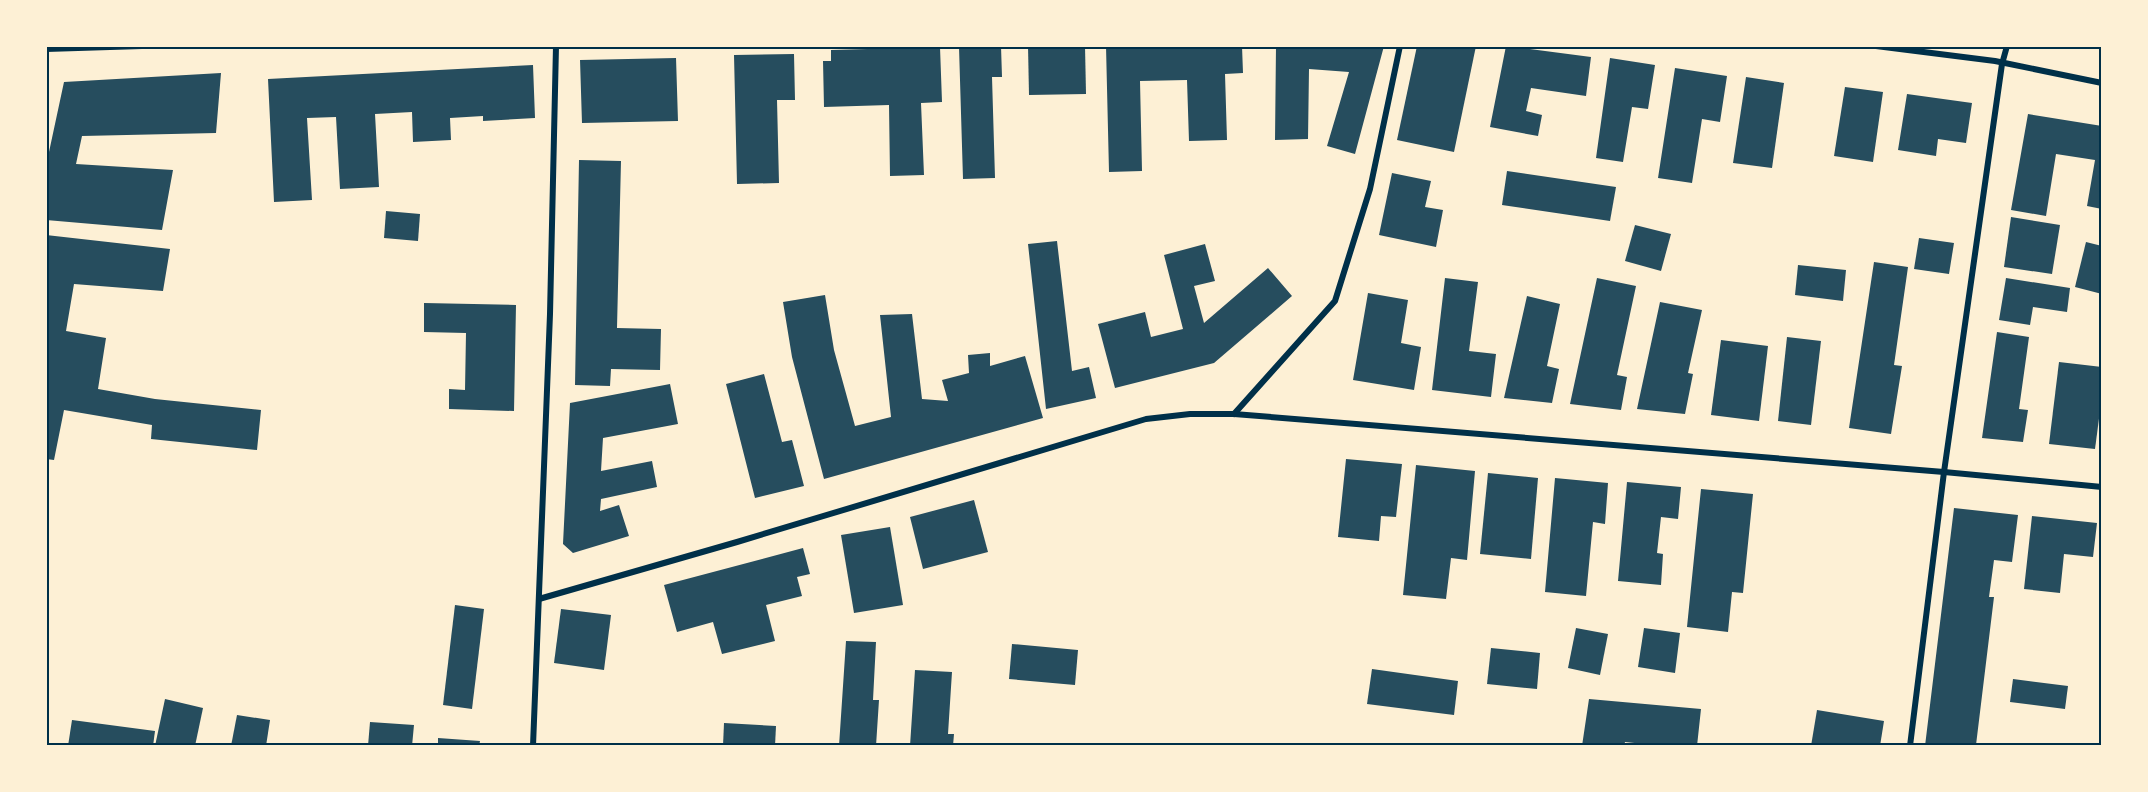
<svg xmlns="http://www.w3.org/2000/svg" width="2148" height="792" font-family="Signika,sans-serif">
	<rect width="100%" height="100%" fill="#fdf0d5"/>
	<g fill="#264d5e">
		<polygon points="970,46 1001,46 1002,77 992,77 995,178 963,179 959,47"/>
		<polygon points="1028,46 1085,46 1086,94 1029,95"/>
		<polygon points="1106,46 1242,46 1243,73 1225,74 1227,140 1189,141 1187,80 1140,81 1142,171 1109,172"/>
		<polygon points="1276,46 1384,46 1355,154 1327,146 1349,72 1309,69 1308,139 1275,140"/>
		<polygon points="1417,46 1476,46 1454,152 1397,140"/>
		<polygon points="1506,46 1591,57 1586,96 1531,88 1526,111 1542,115 1538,136 1490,127"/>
		<polygon points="940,47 942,102 921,103 924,175 890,176 889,105 824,107 823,61 831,61 831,50"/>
		<polygon points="794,54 795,100 777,100 779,183 737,184 734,55"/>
		<polygon points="676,58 678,121 582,123 580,60"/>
		<polygon points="1610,58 1655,65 1648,109 1632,107 1623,162 1596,158"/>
		<polygon points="533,65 535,118 483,121 483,116 450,118 451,140 413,142 412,112 375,114 379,187 340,189 336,117 307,118 312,200 274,202 268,79"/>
		<polygon points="1675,68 1727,76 1720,122 1702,119 1692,183 1658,178"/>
		<polygon points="221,73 216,133 82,136 76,164 173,170 162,230 46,220 46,166 64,82"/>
		<polygon points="1746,77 1784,83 1772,168 1733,163"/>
		<polygon points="1845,87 1883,92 1873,162 1834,156"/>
		<polygon points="1907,94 1972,103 1966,143 1938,139 1936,156 1898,150"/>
		<polygon points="2028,114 2102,126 2102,209 2087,206 2095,160 2056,154 2046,216 2011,210"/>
		<polygon points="579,160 621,161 617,328 661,329 660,370 611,369 610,386 575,385"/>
		<polygon points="1507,171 1616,187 1610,221 1502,205"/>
		<polygon points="1392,173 1431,181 1425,207 1443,210 1436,247 1379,235"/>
		<polygon points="386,211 420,214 418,241 384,238"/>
		<polygon points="2011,217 2060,225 2052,274 2004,267"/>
		<polygon points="1635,225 1671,234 1661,271 1625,261"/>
		<polygon points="46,235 170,249 163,291 74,284 66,331 106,338 98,389 155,399 261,410 257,450 151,439 152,425 64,410 54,460 46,459"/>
		<polygon points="1919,238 1954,243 1949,274 1914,269"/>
		<polygon points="1057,241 1072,371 1089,367 1096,398 1046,409 1028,244"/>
		<polygon points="2086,242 2102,246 2102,294 2075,287"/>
		<polygon points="1205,244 1215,281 1194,286 1204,323 1268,268 1292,296 1214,363 1115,388 1098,324 1145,312 1151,337 1183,329 1164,255"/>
		<polygon points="1874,262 1908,267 1894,365 1902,366 1891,434 1849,428"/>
		<polygon points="1798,265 1846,270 1843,301 1795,295"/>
		<polygon points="1445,278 1478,282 1469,351 1496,354 1491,397 1432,390"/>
		<polygon points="1597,278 1636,286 1617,375 1627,377 1621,410 1570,404"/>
		<polygon points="2006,278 2070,288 2067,312 2033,307 2030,325 1999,320"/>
		<polygon points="1368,293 1408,300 1401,343 1421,347 1414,390 1353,380"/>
		<polygon points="825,295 834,350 855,426 891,417 880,315 912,314 922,399 948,401 942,380 969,373 968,355 990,353 990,366 1025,356 1043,418 824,479 792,357 783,302"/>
		<polygon points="1527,296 1560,304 1547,366 1559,369 1552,403 1504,398"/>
		<polygon points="1660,302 1702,310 1688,373 1693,374 1685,414 1637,409"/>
		<polygon points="424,303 516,305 514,411 449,409 449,389 465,390 466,333 424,332"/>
		<polygon points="1997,332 2029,337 2019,409 2028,410 2023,442 1982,438"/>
		<polygon points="1787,337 1821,341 1811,425 1778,421"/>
		<polygon points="1721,340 1768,346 1759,421 1711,415"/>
		<polygon points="2059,362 2102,367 2102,396 2095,449 2049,444"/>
		<polygon points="764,374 782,442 792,440 804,486 755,498 726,384"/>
		<polygon points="670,384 678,424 603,438 601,471 652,461 657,487 601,499 600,511 619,505 629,536 573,553 563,544 570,403"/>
		<polygon points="1346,459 1402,464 1396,517 1381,516 1379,541 1338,537"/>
		<polygon points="1416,465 1475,471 1467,560 1451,558 1446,599 1403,595"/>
		<polygon points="1488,473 1538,478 1531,559 1480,554"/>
		<polygon points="1555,478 1608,483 1605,524 1593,522 1586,596 1545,592"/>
		<polygon points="1627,482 1681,487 1678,519 1661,517 1657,553 1663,554 1661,585 1618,581"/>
		<polygon points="1701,489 1753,494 1743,593 1732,592 1728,632 1687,627"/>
		<polygon points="974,500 988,552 923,569 910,517"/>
		<polygon points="1954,508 2018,515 2012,562 1994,560 1989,597 1994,597 1976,745 1925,746"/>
		<polygon points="2032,516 2097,523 2093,557 2064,554 2060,593 2024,589"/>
		<polygon points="890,527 903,605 854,613 841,535"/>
		<polygon points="803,548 810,574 797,577 802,596 766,605 775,641 722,654 713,622 677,632 664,585"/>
		<polygon points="455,605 484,609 472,709 443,705"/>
		<polygon points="561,609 611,615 604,670 554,663"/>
		<polygon points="1576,628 1608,634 1600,675 1568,668"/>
		<polygon points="1644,628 1680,633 1675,673 1638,667"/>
		<polygon points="846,641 876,642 873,700 879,700 876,746 839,746"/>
		<polygon points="1012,644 1078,650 1075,685 1009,679"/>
		<polygon points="1491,648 1540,653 1537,689 1487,684"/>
		<polygon points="1372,669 1458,681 1454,715 1367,704"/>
		<polygon points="915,670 952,672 948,734 954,734 953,746 910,746"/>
		<polygon points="2013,679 2068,686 2065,709 2010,702"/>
		<polygon points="165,699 203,708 195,746 155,746"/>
		<polygon points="1589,699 1701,709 1697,746 1663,746 1625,742 1624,746 1582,746"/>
		<polygon points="1817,710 1884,721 1880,746 1811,746"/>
		<polygon points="237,715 270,720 266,746 231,746"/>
		<polygon points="72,720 155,731 153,746 68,746"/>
		<polygon points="370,722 414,725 412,746 368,746"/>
		<polygon points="724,723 776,726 775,746 723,746"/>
		<polygon points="438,738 480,741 479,746 438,746"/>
	</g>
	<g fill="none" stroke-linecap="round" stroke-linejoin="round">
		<g stroke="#003049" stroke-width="6">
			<polyline points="1876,46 1995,61 2102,83"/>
			<polyline points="46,49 142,46"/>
			<polyline points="1234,414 1335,301 1370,189 1400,46"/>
			<polyline points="539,599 737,542 1146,419 1190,414 1234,414 1944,472 2102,487"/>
			<polyline points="533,746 550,314 556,46"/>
			<polyline points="1910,746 1944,472 2002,64 2007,46"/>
		</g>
	</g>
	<rect width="2148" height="792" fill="none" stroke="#fdf0d5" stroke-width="96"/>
	<rect x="48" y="48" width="2052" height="696" fill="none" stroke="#003049" stroke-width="2"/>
</svg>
